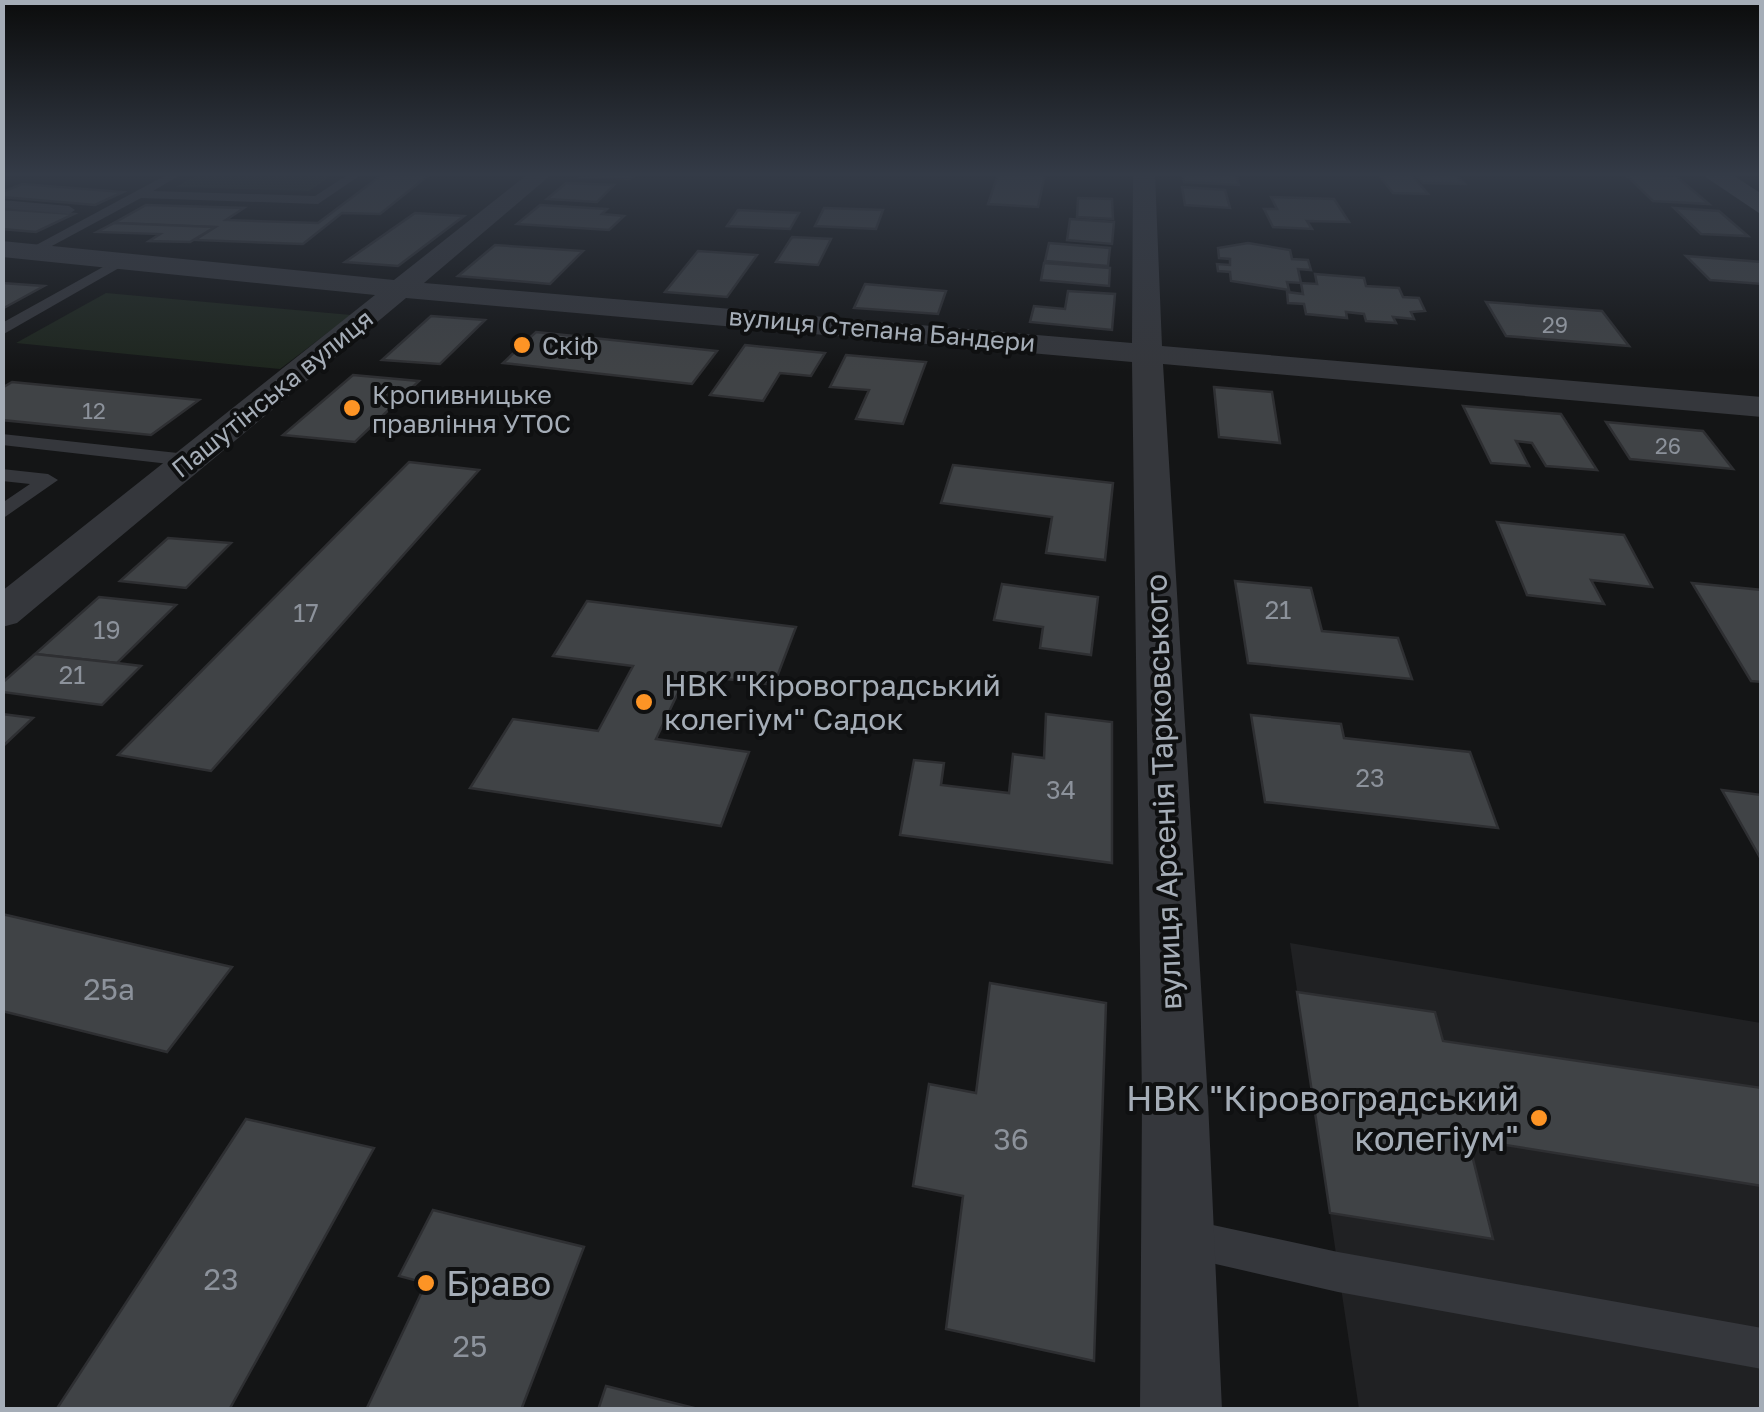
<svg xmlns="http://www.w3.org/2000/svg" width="1764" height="1412" font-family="'Golos Text',sans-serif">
	<rect width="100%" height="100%" fill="#141516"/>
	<polygon fill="#202123" points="1290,943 1761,1023 1761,1409 1359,1409"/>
	<g fill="#1e261e">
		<polygon points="199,174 334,174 309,191 176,187"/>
		<polygon points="106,293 351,315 280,369 16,343"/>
	</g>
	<g fill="#404346" stroke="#2e2f32" stroke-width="2.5">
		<polygon points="383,174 430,174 380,214 342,213 303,244 195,240 215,227 114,223 146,205 244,208 226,220 318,223"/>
		<polygon points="583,174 636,174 630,179 580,177"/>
		<polygon points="998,174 1045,174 1038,207 988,204"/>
		<polygon points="1182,174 1236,174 1239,185 1184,182"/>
		<polygon points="1378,174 1411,174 1428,194 1393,193"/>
		<polygon points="1415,174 1455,174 1465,184 1423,183"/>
		<polygon points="1625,174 1676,176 1709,204 1653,201"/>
		<polygon points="566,183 614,185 597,202 547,199"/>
		<polygon points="22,184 123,192 95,205 2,197 2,192"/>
		<polygon points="1182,187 1225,190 1230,208 1185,205"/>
		<polygon points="1271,197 1334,199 1349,222 1307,221 1312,229 1273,227 1264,209 1277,209"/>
		<polygon points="1078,198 1112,199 1113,219 1077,217"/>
		<polygon points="540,205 607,209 602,214 624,216 609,230 517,224"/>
		<polygon points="824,208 883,210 876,229 815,226"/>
		<polygon points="1674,208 1719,211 1748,236 1701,234"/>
		<polygon points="2,209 74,214 36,232 2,229"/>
		<polygon points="738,210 799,213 790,229 727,226"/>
		<polygon points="415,213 464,216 398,266 345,262"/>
		<polygon points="1070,219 1114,222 1112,244 1067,240"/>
		<polygon points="114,223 215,227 190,242 149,241 160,234 97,232"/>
		<polygon points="792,237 831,239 818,265 776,262"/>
		<polygon points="1049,243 1110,248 1108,266 1045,261"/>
		<polygon points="1248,243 1290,250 1292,259 1308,260 1311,270 1298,269 1301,283 1287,282 1289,290 1231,281 1230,272 1218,271 1217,264 1230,265 1230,259 1219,258 1218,248"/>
		<polygon points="495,245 583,251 550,284 458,276"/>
		<polygon points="698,251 757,255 727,297 665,292"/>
		<polygon points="1686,256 1762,262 1762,284 1710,280"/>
		<polygon points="1044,263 1110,268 1109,286 1041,280"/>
		<polygon points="1315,274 1364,278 1366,286 1399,288 1403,297 1419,298 1425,311 1411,312 1414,319 1393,317 1396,323 1366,321 1364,314 1346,312 1347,318 1306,314 1304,304 1288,303 1287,292 1303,294 1301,283 1317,284"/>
		<polygon points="2,283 44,286 2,309"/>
		<polygon points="865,284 946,291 938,314 854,308"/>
		<polygon points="1068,291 1115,294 1112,330 1030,322 1034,306 1065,309"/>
		<polygon points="1486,302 1602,311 1629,346 1506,336"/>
		<polygon points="431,316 485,320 440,364 382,360"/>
		<polygon points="536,332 717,351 692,384 503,363"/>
		<polygon points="745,345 825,353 811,376 780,373 763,401 710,395"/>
		<polygon points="846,355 926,362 903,424 856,419 869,390 830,387"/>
		<polygon points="353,375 419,381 355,442 283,435"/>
		<polygon points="12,382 199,400 151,435 2,420 2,388"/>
		<polygon points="1214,387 1272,392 1280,443 1219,437"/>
		<polygon points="1463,406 1561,414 1597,470 1546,466 1532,443 1516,441 1529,466 1491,463"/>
		<polygon points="1606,422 1703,431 1733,469 1630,459"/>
		<polygon points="409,462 479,470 211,771 118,755"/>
		<polygon points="953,465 1113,483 1105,560 1046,553 1052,517 941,503"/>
		<polygon points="1497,522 1624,535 1652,587 1591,580 1604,604 1527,595"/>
		<polygon points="168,538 231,543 186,588 120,581"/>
		<polygon points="1235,581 1311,588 1322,631 1398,638 1412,679 1248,663"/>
		<polygon points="1692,583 1762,590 1762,682 1751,681"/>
		<polygon points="1002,584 1098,597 1091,655 1040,648 1043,627 994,620"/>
		<polygon points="99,597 176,605 117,663 35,654"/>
		<polygon points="587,601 796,627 774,685 687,674 656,739 749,752 721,826 470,788 513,719 598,731 633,666 553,656"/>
		<polygon points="35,654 117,663 141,666 102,705 2,692 2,683"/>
		<polygon points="2,714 33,718 2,747"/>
		<polygon points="1046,714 1112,722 1112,863 900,835 914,760 944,763 941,785 1009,793 1013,754 1044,758"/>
		<polygon points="1251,715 1341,724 1344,738 1470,752 1498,828 1265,802"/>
		<polygon points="1722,790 1762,795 1762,861"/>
		<polygon points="2,914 232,967 167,1052 2,1011"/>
		<polygon points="990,983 1106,1003 1094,1361 946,1329 963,1196 913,1186 929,1084 976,1093"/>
		<polygon points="1297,992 1435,1012 1443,1041 1762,1088 1762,1186 1468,1139 1493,1239 1330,1213"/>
		<polygon points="246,1119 374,1148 229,1410 56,1410"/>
		<polygon points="433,1210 584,1247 521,1410 366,1410 426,1283 399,1276"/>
		<polygon points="606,1386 702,1410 598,1410"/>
	</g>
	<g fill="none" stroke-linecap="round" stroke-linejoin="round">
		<g fill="#35373c" fill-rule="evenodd">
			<polygon points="168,174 182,174 153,191 315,196 349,174 362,174 318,204 141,198 37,254 25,251"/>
			<polygon points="2,200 69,206 75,210 69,214 2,208"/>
			<polygon points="121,257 133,260 2,335 2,323"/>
			<polygon points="2,434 187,454 196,460 187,466 2,445"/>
			<polygon points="2,469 48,474 58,480 2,519 2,503 30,484 2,481"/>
			<polygon points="1185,1219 1338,1252 1762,1328 1762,1369 1338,1292 1185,1257 1171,1252 1166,1238 1171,1224"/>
		</g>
		<polygon fill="#35373c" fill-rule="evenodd" points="528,174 552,174 424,283 1132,343 1133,174 1155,174 1162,346 1762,397 1762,417 1163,364 1208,1101 1222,1410 1140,1410 1142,1101 1132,362 406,298 17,623 2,627 2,591 375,295 2,257 2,241 394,280"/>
		<polygon fill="#43464c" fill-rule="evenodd" points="1701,174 1731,174 1762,194 1762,215"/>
	</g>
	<linearGradient id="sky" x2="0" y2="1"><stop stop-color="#0b0c0c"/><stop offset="0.47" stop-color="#343b47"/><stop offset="1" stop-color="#343b47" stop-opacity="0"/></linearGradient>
	<rect width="1764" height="371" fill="url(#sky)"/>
	<g fill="#fd9425" stroke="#0f1011" stroke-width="4">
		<circle cx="522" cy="345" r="10"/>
		<circle cx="352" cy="408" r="10"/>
		<circle cx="644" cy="702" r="10"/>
		<circle cx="1539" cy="1118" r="10"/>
		<circle cx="426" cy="1283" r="10"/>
	</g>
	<g text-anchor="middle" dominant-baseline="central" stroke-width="8" stroke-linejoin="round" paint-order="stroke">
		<g font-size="22" fill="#8c929b">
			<text x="1555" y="324">29</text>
			<text x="94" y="410">12</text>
			<text x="1668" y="445">26</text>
		</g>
		<g font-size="25" fill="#a5adb7" stroke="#0f1011">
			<text transform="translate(882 329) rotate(5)">вулиця Степана Бандери</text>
			<text transform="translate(272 393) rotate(-39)">Пашутінська вулиця</text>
		</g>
		<g font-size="25" fill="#a5adb7" stroke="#0f1011" text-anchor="start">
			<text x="542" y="345">Скіф</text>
			<text x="372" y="394">Кропивницьке<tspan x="372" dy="29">правління УТОС</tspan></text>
		</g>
		<g font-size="25" fill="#8c929b">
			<text x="1278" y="609">21</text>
			<text x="306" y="612">17</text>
			<text x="107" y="629">19</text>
			<text x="72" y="674">21</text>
			<text x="1370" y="777">23</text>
			<text x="1061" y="789">34</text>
		</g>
		<g font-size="30" fill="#a5adb7" stroke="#0f1011" text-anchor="start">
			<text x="664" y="685">НВК "Кіровоградський<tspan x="664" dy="34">колегіум" Садок</tspan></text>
		</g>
		<g font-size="30" fill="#a5adb7" stroke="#0f1011">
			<text transform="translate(1163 792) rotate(-92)">вулиця Арсенія Тарковського</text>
		</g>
		<g font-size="30" fill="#8c929b">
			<text x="109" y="989">25а</text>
			<text x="1011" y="1139">36</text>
			<text x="221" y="1279">23</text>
			<text x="470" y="1346">25</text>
		</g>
		<g font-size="35" fill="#a5adb7" stroke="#0f1011" text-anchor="end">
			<text x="1519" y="1098">НВК "Кіровоградський<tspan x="1519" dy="40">колегіум"</tspan></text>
			<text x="446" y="1283" text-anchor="start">Браво</text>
		</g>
	</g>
	<rect width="1764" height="1412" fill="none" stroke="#a5adb7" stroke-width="10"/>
</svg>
